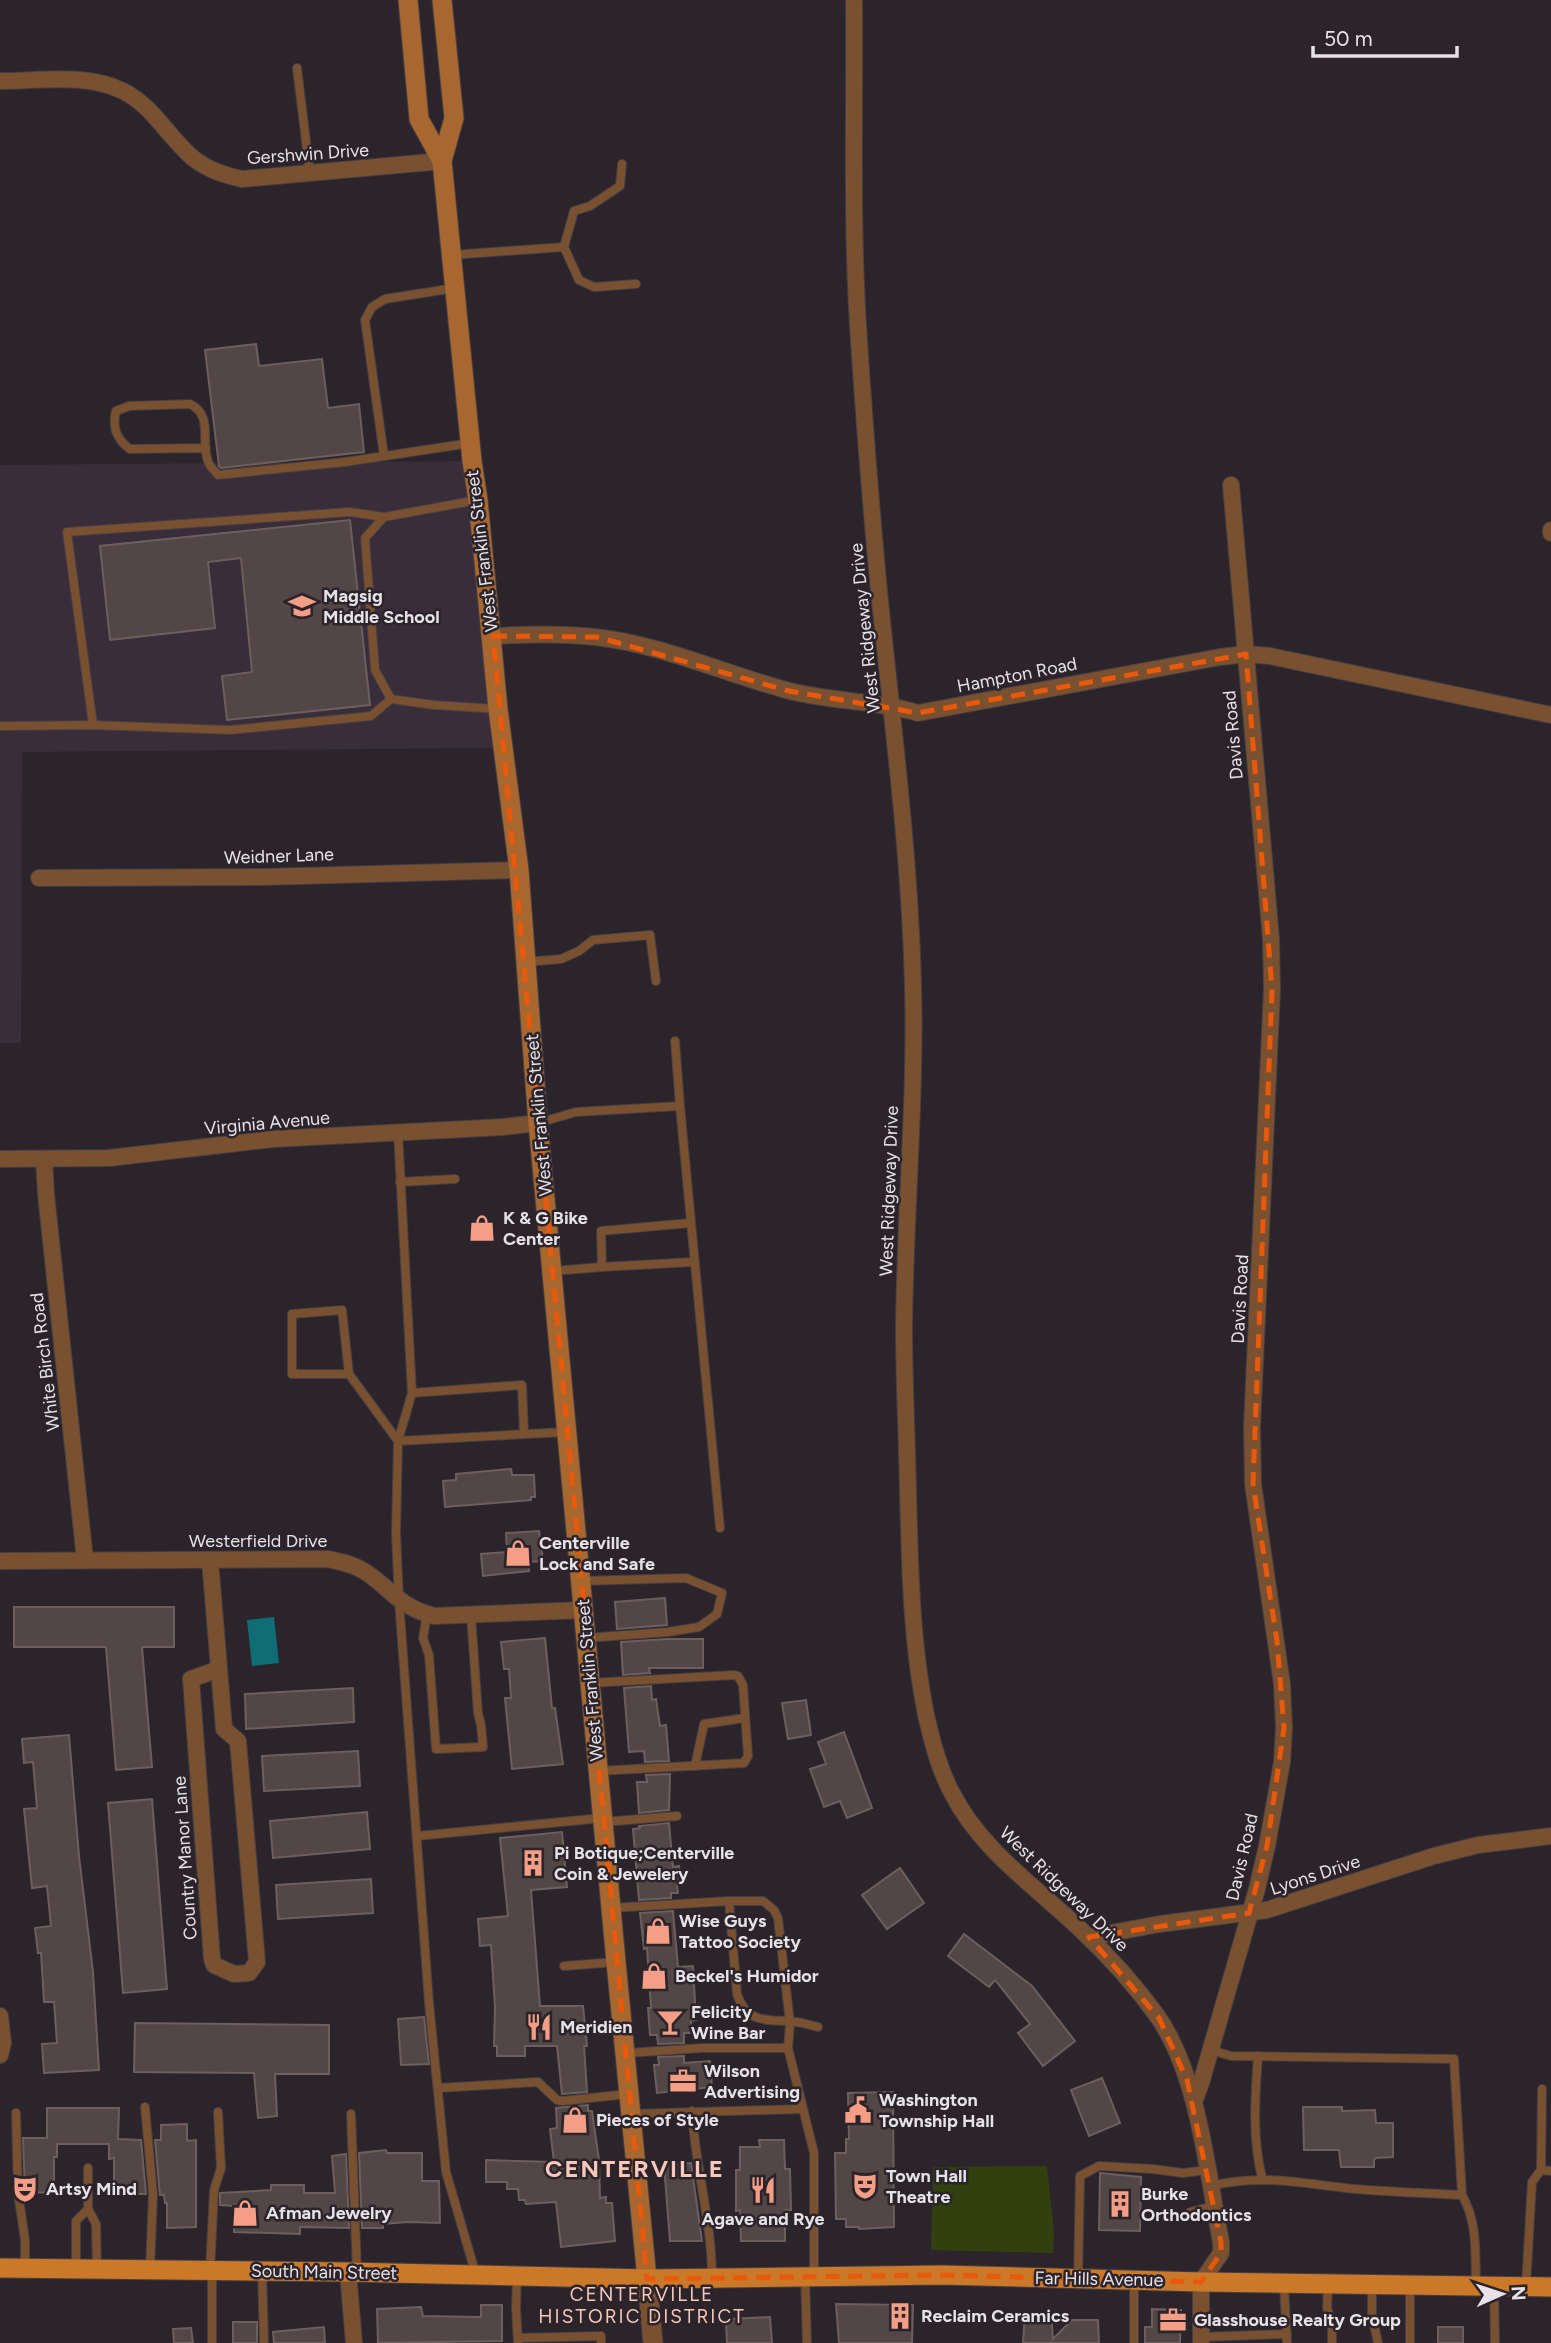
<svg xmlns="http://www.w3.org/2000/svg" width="1551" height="2343" font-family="Figtree,sans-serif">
	<rect width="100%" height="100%" fill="#2b242b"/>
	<polygon fill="#382d39" points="472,461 505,748 22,752 21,1043 0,1043 0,465"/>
	<polygon fill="#324010" points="1047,2166 1054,2232 1053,2253 931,2250 933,2167"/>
	<polygon fill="#0e6d75" points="274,1617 279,1663 252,1666 247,1620"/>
	<g fill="#534646" stroke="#6c5f5e" stroke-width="2">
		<polygon points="256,344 259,366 322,359 328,408 359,404 364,452 221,468 219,466 205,350"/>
		<polygon points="350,520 370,705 227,720 222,676 252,672 241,558 208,562 215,628 110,640 100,546"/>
		<polygon points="511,1469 512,1475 534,1475 535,1497 531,1497 531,1500 445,1507 443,1481 456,1480 456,1474"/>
		<polygon points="539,1531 543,1561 528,1562 529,1571 483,1576 481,1554 507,1552 506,1533"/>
		<polygon points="665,1598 667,1625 617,1629 615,1602"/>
		<polygon points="14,1607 174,1607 174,1647 142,1647 152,1767 116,1770 106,1647 14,1647"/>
		<polygon points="545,1638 552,1708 555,1708 563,1764 512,1769 505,1698 511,1698 509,1669 504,1669 501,1642"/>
		<polygon points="668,1639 703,1639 703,1668 649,1668 650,1673 623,1675 621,1642"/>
		<polygon points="651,1686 652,1700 656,1699 660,1726 666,1725 669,1761 645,1762 644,1751 629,1752 624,1688"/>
		<polygon points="353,1688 354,1722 246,1729 245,1694"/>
		<polygon points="806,1700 811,1735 788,1739 782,1703"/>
		<polygon points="844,1732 872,1808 847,1818 840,1801 824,1807 810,1769 826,1764 818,1742"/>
		<polygon points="69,1735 79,1856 93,1972 99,2070 44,2073 42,2044 57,2043 54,2002 44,2002 41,1953 38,1953 35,1928 51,1926 47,1886 32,1888 24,1809 37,1808 33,1762 24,1763 22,1739"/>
		<polygon points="358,1751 360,1786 264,1791 262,1756"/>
		<polygon points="670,1774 669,1810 639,1813 637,1782 647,1782 646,1775"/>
		<polygon points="152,1799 167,1989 123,1993 108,1803"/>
		<polygon points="367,1812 370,1849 273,1858 270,1821"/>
		<polygon points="669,1823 673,1867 679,1866 681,1885 677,1885 678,1893 671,1893 671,1898 639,1900 633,1829 640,1828 639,1826"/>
		<polygon points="562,1832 567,1887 531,1890 540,2006 583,2006 587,2046 584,2046 587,2092 562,2094 557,2046 525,2046 525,2056 497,2056 497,2046 494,2046 495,2007 491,1945 480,1946 478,1919 508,1916 500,1838"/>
		<polygon points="900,1868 924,1903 887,1929 862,1895"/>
		<polygon points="371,1879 373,1913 278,1919 276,1885"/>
		<polygon points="673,1911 678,1967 693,1966 696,2020 691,2021 691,2033 684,2033 684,2043 658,2044 657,2035 650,2035 648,2008 651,2008 647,1948 644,1949 640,1913"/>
		<polygon points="964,1934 1032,1986 1075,2041 1043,2066 1018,2033 1030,2024 995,1980 989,1987 948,1956"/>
		<polygon points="424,2017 429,2064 401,2065 398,2019"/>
		<polygon points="135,2023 329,2025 329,2074 275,2074 277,2116 258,2118 254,2073 134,2072"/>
		<polygon points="684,2056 684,2063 710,2061 712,2087 657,2093 654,2065 659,2065 658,2057"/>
		<polygon points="1102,2078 1120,2123 1089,2136 1071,2090"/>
		<polygon points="893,2092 894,2227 859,2229 859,2227 846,2227 846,2219 836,2219 835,2153 846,2153 846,2139 849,2139 848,2093"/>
		<polygon points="588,2105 588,2111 592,2111 599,2160 600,2198 606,2197 606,2203 612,2203 615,2241 561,2247 556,2202 526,2204 525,2200 519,2200 518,2189 507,2189 507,2182 486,2182 486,2160 554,2162 550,2129 557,2128 556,2108"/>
		<polygon points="1303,2107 1342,2107 1342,2111 1375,2110 1376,2123 1393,2123 1393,2157 1376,2158 1374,2160 1374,2167 1341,2167 1339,2150 1304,2150"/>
		<polygon points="47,2108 119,2108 118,2139 141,2140 146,2194 114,2194 114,2158 109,2159 109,2144 57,2144 57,2157 54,2157 54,2192 25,2193 23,2138 47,2138"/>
		<polygon points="187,2124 187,2141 196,2140 196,2227 167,2228 167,2203 165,2203 164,2195 160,2195 155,2140 161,2140 161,2125"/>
		<polygon points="759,2140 784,2140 785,2169 790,2169 791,2210 785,2210 785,2241 741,2241 740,2210 736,2211 736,2170 740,2170 740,2147 760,2147"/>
		<polygon points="386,2150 387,2153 422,2153 422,2181 439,2181 440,2223 408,2222 383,2224 383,2228 362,2228 359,2153"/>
		<polygon points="346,2154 349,2228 300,2227 300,2234 234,2232 234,2206 220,2205 220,2193 271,2190 271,2185 304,2185 304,2193 335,2193 332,2156"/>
		<polygon points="691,2163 702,2241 670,2241 664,2165"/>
		<polygon points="1100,2173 1141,2177 1140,2231 1099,2230"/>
		<polygon points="836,2304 913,2305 912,2343 839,2343"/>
		<polygon points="481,2305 502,2305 502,2341 378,2343 377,2309 421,2307 423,2316 481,2317"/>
		<polygon points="1152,2309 1181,2310 1180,2343 1145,2343 1145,2327 1152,2327"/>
		<polygon points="1051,2313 1053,2339 1072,2320 1098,2320 1099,2343 1023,2343 1025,2314"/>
		<polygon points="770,2317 772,2343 727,2343 726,2322 729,2321 729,2319"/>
		<rect x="233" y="2322" width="24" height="21"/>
		<polygon points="324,2327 325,2343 274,2343 273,2332"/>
		<rect x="1438" y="2327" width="25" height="16"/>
		<polygon points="191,2328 193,2343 174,2343 173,2329"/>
	</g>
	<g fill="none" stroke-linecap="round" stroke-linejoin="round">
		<defs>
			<g id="service">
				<polyline points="297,68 310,174"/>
				<polyline points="564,247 574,211 590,206 620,186 622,164"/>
				<polyline points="451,255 564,247 579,280 594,287 636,284"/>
				<path d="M206 448 130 449C116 439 112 427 116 411L129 406 190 404C214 416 200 441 208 461 209 466 215 471 218 475L345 462 471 443"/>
				<polyline points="384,456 365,320 372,307 385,299 455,288"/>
				<polyline points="478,500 384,517 365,538 375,670 391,699 434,705 497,709"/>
				<polyline points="93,725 67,532 350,512 384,517"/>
				<polyline points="0,726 93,725 230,730 371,716 391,699"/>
				<polyline points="526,962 561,959 579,951 593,940 650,935 656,981"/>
				<polyline points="680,1106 720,1528"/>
				<polyline points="538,1123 576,1112 680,1106 675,1041"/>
				<polyline points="398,1132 412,1393 522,1385 524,1434"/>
				<polyline points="400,1182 455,1179"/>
				<polyline points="690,1223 601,1231 602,1267 693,1262"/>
				<polyline points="553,1271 602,1267"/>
				<polyline points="349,1374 292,1374 292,1314 342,1310 349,1374 398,1441"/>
				<polyline points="398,1441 412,1393"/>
				<polyline points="581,1581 686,1578 722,1593 717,1614 699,1627 668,1632 586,1638"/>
				<polyline points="427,1614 423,1638 429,1655 436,1749 483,1747 481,1725 478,1713 471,1616"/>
				<polyline points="590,1683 734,1675 738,1676 743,1685 748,1756 744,1763 598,1771"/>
				<polyline points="695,1766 704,1724 745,1718"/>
				<polyline points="603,1822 677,1816"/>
				<polyline points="417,1836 602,1818"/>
				<path d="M729 1901 737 1994C748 2029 775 2017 802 2023 808 2024 813 2026 818 2027"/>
				<polyline points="611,1908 729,1901 763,1901 774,1910 778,1918 790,2023 788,2048 814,2153 814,2277"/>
				<polyline points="564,1966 616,1962"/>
				<path d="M1211 2050 1231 2056 1454 2059 1462 2195C1478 2223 1475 2253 1476 2285"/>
				<polyline points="627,2053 702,2048 788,2048"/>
				<path d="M1258 2056C1255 2098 1252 2137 1262 2178"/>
				<polyline points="438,2088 538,2082 557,2100 562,2101 628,2094"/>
				<polyline points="145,2107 153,2194 150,2270"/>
				<path d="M692 2111C695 2167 712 2221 712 2278"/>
				<polyline points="16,2113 18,2193 25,2240 25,2269"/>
				<polyline points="351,2114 357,2272"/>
				<polyline points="631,2114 802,2109"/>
				<polyline points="1541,2170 1542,2089"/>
				<path d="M1211 2186C1262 2173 1304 2184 1355 2189 1390 2192 1426 2193 1462 2195"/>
				<polyline points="88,2209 88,2168"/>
				<polyline points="1190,2212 1214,2206"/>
				<polyline points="76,2269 76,2221 88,2209 96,2224 97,2270"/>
				<polyline points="210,2271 214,2190 221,2168 218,2112"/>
				<polyline points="262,2271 264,2343"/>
				<polyline points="476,2275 446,2172 429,2003 399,1601 396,1533 398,1441 566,1432"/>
				<polyline points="517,2276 516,2309 518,2343"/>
				<polyline points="805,2277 807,2343"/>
				<polyline points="1078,2279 1080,2176 1099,2166 1153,2169 1183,2173 1207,2170"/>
				<polyline points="1328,2284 1327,2308 1332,2323 1332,2343"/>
				<polyline points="1372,2284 1372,2316 1378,2343"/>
				<polyline points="1284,2285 1287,2343"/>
				<polyline points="1410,2286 1410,2343"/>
				<polyline points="1526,2286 1532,2182 1541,2170 1551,2171"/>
				<polyline points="1494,2287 1495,2343"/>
				<polyline points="1200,2337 1287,2334"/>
				<polyline points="518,2338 601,2336 601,2343"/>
				<polyline points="212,2343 212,2271"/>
				<polyline points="1134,2343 1134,2280"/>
			</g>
			<g id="minor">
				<path d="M854 0C855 114 851 228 859 341 865 431 872 521 881 611 894 736 910 861 913 986 916 1100 905 1214 904 1327 904 1382 907 1437 908 1492 910 1567 911 1641 926 1715 932 1741 939 1769 952 1793 981 1850 1035 1886 1080 1929 1108 1955 1135 1985 1158 2017 1199 2077 1207 2172 1221 2242V2253L1201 2282V2343"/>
				<path d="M0 81C40 81 86 73 123 91 153 106 168 137 193 158 208 170 224 175 242 179L442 161"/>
				<polyline points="1551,530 1551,533"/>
				<path d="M493 636C527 634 561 633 595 637 660 644 723 673 786 690 830 702 875 700 918 713L1220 657 1246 654 1270 656 1551 715"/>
				<polyline points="39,878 263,877 519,870"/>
				<polyline points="0,1159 109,1158 273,1139 503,1127 538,1123"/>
				<polyline points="44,1159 46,1194 85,1560"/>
				<polyline points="210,1560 224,1729 238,1741 257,1962 249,1973 234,1974 214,1965 212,1959 191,1679 219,1669"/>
				<path d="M0 1561 328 1559C341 1562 353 1564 364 1571 392 1589 397 1606 434 1616L583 1610"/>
				<polyline points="1089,1937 1160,1924 1267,1910 1434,1856 1478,1845 1551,1836"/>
				<polyline points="0,2016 3,2043 0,2055"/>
				<polyline points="1194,2102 1201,2083 1257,1889 1267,1846 1282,1762 1284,1728 1282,1684 1253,1484 1252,1427 1272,989 1271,939 1231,485"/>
				<polyline points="348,2272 354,2343"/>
			</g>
			<polyline id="tertiary" points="647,2279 653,2343"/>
			<g id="secondary">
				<polyline points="408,0 419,119 442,161"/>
				<polyline points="442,0 454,118 442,161 472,461 478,500 498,709 519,870 538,1123 616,1962 647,2279"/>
			</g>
			<polyline id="primary" points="0,2268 348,2272 647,2279 942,2275 1201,2282 1551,2287"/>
		</defs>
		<use href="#service" stroke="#453f45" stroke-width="10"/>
		<use href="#minor" stroke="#453f45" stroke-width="18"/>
		<use href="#tertiary" stroke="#453f45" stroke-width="21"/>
		<use href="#secondary" stroke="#453f45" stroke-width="21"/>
		<use href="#primary" stroke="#453f45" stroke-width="21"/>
		<use href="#service" stroke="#795130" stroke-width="8"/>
		<use href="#minor" stroke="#795130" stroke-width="16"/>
		<use href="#tertiary" stroke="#795130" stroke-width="19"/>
		<use href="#secondary" stroke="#a7672e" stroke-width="19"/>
		<use href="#primary" stroke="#cb7829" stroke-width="19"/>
	</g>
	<path fill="none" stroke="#e8590c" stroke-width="5" stroke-dasharray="14 9" stroke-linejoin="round" d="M493 636 597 637 789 691 918 713 1246 654 1272 989 1253 1484 1277 1641 1284 1728 1267 1846 1249 1913 1089 1937 1159 2018 1187 2080 1221 2242V2253L1201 2282 942 2275 647 2279Z"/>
	<defs>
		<symbol id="school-bare" viewBox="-9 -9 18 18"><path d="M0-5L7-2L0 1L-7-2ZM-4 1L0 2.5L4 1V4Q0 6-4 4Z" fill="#f49e86" stroke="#2b242b" stroke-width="2.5" paint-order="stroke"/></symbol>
		<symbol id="shop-bare" viewBox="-9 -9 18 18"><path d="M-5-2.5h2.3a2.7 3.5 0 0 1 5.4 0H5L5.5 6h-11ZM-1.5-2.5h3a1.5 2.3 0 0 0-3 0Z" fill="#f49e86" stroke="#2b242b" stroke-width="2.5" paint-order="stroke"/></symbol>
		<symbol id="building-bare" viewBox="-9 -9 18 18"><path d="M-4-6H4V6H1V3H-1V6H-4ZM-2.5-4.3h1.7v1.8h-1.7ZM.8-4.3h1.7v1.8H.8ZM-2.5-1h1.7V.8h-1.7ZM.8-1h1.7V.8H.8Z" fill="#f49e86" stroke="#2b242b" stroke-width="2.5" paint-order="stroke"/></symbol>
		<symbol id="bar-bare" viewBox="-9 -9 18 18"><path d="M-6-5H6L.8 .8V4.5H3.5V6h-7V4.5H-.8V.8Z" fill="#f49e86" stroke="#2b242b" stroke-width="2.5" paint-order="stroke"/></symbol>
		<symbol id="restaurant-bare" viewBox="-9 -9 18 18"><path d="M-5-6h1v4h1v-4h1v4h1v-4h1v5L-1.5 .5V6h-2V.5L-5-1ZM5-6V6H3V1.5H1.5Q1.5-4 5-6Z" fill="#f49e86" stroke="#2b242b" stroke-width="2.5" paint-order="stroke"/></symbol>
		<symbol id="office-bare" viewBox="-9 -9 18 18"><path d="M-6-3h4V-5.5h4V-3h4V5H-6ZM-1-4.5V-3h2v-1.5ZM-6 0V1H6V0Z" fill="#f49e86" stroke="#2b242b" stroke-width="2.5" paint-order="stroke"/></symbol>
		<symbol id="civic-bare" viewBox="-9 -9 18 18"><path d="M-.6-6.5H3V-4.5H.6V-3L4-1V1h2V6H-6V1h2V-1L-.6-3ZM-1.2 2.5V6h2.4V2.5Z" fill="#f49e86" stroke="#2b242b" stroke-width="2.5" paint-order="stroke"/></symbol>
		<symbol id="theatre-bare" viewBox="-9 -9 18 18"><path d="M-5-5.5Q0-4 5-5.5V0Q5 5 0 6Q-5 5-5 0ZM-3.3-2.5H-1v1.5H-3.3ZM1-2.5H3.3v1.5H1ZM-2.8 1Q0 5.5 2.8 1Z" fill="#f49e86" stroke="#2b242b" stroke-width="2.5" paint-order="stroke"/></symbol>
	</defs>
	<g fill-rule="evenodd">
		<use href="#school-bare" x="283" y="587" width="38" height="38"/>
		<use href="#shop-bare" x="463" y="1209" width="38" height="38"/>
		<use href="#shop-bare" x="499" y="1534" width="38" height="38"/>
		<use href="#building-bare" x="514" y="1844" width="38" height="38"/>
		<use href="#shop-bare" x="639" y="1912" width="38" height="38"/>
		<use href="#shop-bare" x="635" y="1957" width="38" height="38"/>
		<use href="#bar-bare" x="651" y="2003" width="38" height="38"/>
		<use href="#restaurant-bare" x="520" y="2008" width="38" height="38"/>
		<use href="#office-bare" x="664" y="2062" width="38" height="38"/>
		<use href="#civic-bare" x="839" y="2091" width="38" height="38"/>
		<use href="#shop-bare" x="556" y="2101" width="38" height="38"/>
		<use href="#theatre-bare" x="846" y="2167" width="38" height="38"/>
		<use href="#theatre-bare" x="6" y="2170" width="38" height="38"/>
		<use href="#restaurant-bare" x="744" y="2171" width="38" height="38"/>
		<use href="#building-bare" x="1101" y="2185" width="38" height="38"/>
		<use href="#shop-bare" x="226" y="2194" width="38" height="38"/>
		<use href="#building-bare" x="881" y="2297" width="38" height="38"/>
		<use href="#office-bare" x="1154" y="2301" width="38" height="38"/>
	</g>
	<g text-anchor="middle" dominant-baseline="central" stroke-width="5" stroke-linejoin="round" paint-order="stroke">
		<g font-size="18" fill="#e6e2e7" stroke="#2b242b">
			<text transform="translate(308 154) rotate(-4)">Gershwin Drive</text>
			<text transform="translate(482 551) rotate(-97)">West Franklin Street</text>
			<text transform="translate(865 628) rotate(-96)">West Ridgeway Drive</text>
			<text transform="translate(1017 675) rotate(-11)">Hampton Road</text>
			<text transform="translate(1233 735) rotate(-95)">Davis Road</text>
			<text transform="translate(279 856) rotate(-2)">Weidner Lane</text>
			<text transform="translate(539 1115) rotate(-95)">West Franklin Street</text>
			<text transform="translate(267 1123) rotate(-5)">Virginia Avenue</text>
			<text transform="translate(889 1191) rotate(-88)">West Ridgeway Drive</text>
			<text transform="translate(1240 1299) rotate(-87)">Davis Road</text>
			<text transform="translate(45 1362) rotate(-97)">White Birch Road</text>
			<text x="258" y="1541">Westerfield Drive</text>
			<text transform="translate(590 1680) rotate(-95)">West Franklin Street</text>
			<text transform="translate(1242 1857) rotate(-77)">Davis Road</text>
			<text transform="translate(185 1858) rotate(-94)">Country Manor Lane</text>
			<text transform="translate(1315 1875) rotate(-18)">Lyons Drive</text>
			<text transform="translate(1064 1889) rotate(44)">West Ridgeway Drive</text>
			<text transform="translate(324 2272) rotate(1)">South Main Street</text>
			<text transform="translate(1099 2279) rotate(1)">Far Hills Avenue</text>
		</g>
		<g font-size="18" font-weight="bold" fill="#e6e2e7" stroke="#2b242b" text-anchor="start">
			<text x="323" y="596">Magsig<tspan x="323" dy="21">Middle School</tspan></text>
			<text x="503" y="1218">K &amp; G Bike<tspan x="503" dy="21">Center</tspan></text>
			<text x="539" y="1543">Centerville<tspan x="539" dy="21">Lock and Safe</tspan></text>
			<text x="554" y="1853">Pi Botique;Centerville<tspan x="554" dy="21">Coin &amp; Jewelery</tspan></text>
			<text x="679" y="1921">Wise Guys<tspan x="679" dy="21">Tattoo Society</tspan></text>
			<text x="675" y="1976">Beckel's Humidor</text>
			<text x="691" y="2012">Felicity<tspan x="691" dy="21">Wine Bar</tspan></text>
			<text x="560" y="2027">Meridien</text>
			<text x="704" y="2071">Wilson<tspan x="704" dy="21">Advertising</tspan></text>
			<text x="879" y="2100">Washington<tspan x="879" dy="21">Township Hall</tspan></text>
			<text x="596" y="2120">Pieces of Style</text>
			<text x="886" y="2176">Town Hall<tspan x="886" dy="21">Theatre</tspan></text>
			<text x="46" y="2189">Artsy Mind</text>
			<text x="1141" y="2194">Burke<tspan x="1141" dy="21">Orthodontics</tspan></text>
			<text x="266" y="2213">Afman Jewelry</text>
			<text x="763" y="2219" text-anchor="middle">Agave and Rye</text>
			<text x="921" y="2316">Reclaim Ceramics</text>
			<text x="1194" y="2320">Glasshouse Realty Group</text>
		</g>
		<g font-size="19" letter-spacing="2" fill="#f9c8ba" stroke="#2b242b">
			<text x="642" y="2294">CENTERVILLE<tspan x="642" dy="22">HISTORIC DISTRICT</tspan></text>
		</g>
		<g font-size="24" font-weight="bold" letter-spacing="2" fill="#f9c8ba" stroke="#2b242b">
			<text x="635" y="2168">CENTERVILLE</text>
		</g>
	</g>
	<g transform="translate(1502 2294) rotate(87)" stroke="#2b242b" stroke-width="5" paint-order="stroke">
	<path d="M0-5L12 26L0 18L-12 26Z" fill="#e6e2e7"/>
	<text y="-10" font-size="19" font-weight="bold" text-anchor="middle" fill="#e6e2e7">N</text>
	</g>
	<path d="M1313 46v10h144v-10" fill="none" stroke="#e6e2e7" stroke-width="3.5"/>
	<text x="1324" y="46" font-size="21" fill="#e6e2e7" stroke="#2b242b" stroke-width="5" paint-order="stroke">50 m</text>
</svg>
